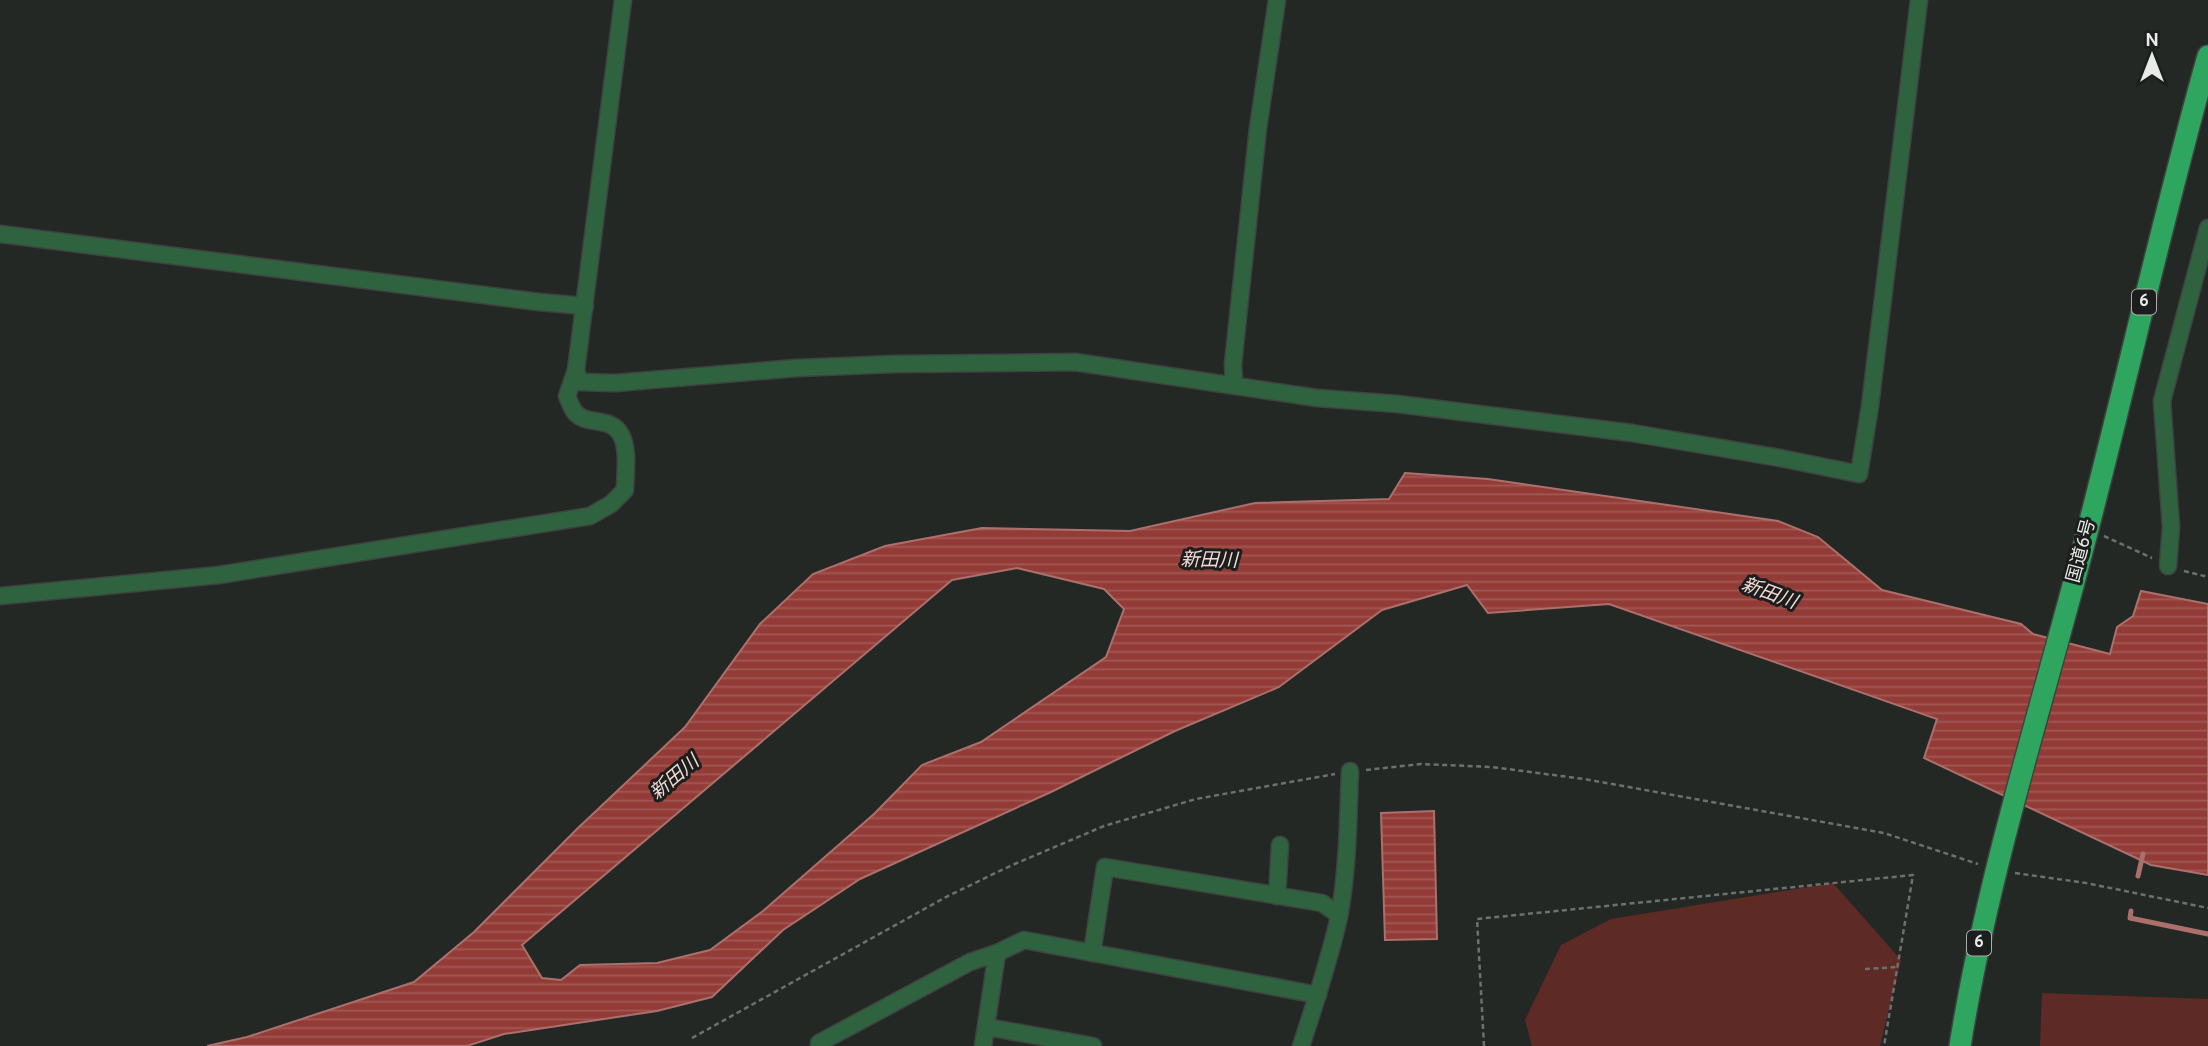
<svg xmlns="http://www.w3.org/2000/svg" width="2208" height="1046" font-family="Overpass,'Noto Sans JP',sans-serif">
	<defs>
		<pattern id="water-rules" width="6" height="5" patternUnits="userSpaceOnUse" patternTransform="scale(1.75)"><rect width="6" height="5" fill="#933c37"/><path d="M0 2.5h6" fill="none" stroke="#a25854"/></pattern>
	</defs>
	<rect width="100%" height="100%" fill="#242825"/>
	<g fill="#5e2a26">
		<polygon points="1833,883 1901,960 1880,1046 1532,1046 1525,1020 1561,945 1611,919"/>
		<polygon points="2042,993 2208,999 2208,1046 2040,1046"/>
	</g>
	<g fill="url(#water-rules)" stroke="#ac706c" stroke-width="2" fill-rule="evenodd">
		<path d="M1405 473 1488 479 1778 521 1818 537 1882 590 2021 624 2033 634 2110 654 2117 627 2133 616 2141 591 2208 604V875L2151 865 1924 758 1937 719 1609 604 1488 613 1467 585 1382 610 1279 687 1175 731 1051 792 860 879 783 930 712 997 657 1011 504 1034 467 1046H207L247 1037 414 982 474 932 578 828 685 727 760 624 813 574 885 546 982 528 1130 531 1255 503 1389 499ZM1017 568 1104 589 1124 609 1106 657 981 742 922 765 874 814 763 911 710 950 657 963 580 965 561 980 542 978 522 945 952 580Z"/>
		<polygon points="1434,811 1437,939 1385,940 1381,813"/>
	</g>
	<g fill="none" stroke-linecap="round" stroke-linejoin="round">
		<g stroke="#ac706c" stroke-width="5">
			<polyline points="2138,876 2143,854"/>
			<polyline points="2131,911 2130,918 2208,934"/>
		</g>
		<defs>
			<g id="minor">
				<polyline points="623,0 576,370 579,382 615,383 797,368 894,364 1075,362 1317,398 1398,404 1632,433 1780,458 1859,474 1870,406 1919,0"/>
				<polyline points="0,234 539,302 585,306"/>
				<polyline points="1234,385 1233,364 1258,128 1277,0"/>
				<polyline points="2168,566 2171,527 2162,401 2208,228"/>
				<path d="M0 596 219 575 590 516 611 504 625 490C625 474 629 449 621 435 611 415 585 427 574 411 571 407 569 400 567 396L576 370"/>
				<polyline points="1277,896 1280,845"/>
				<polyline points="1092,953 1105,867 1322,903 1339,915"/>
				<polyline points="987,1027 1093,1046"/>
				<polyline points="819,1046 819,1043 970,962 997,953 1024,940 1318,995"/>
				<polyline points="983,1046 997,953"/>
				<path d="M1301 1046C1315 1004 1329 961 1339 917 1348 869 1348 819 1350 771"/>
			</g>
			<path id="trunk" d="M1960 1046C1987 877 2040 713 2083 548 2126 384 2162 219 2208 56"/>
		</defs>
		<use href="#minor" stroke="#3f4340" stroke-width="19"/>
		<use href="#trunk" stroke="#3f4340" stroke-width="24"/>
		<g stroke="#6d716e" stroke-width="2.5" stroke-dasharray="5 3.5" stroke-linecap="butt">
			<polyline points="2104,536 2152,558"/>
			<polyline points="2184,571 2208,577"/>
			<polyline points="1366,770 1421,764 1492,767 1584,779 1884,833 1978,864"/>
			<polyline points="2015,873 2086,883 2208,908"/>
			<polyline points="1865,969 1897,967"/>
			<polyline points="692,1038 946,897 1010,866 1104,826 1196,799 1335,774"/>
			<polyline points="1484,1046 1477,919 1913,875 1884,1046"/>
		</g>
		<use href="#minor" stroke="#2f6340" stroke-width="16"/>
		<use href="#trunk" stroke="#2ea660" stroke-width="21"/>
	</g>
	<g text-anchor="middle" dominant-baseline="central" stroke-width="6" stroke-linejoin="round" paint-order="stroke">
		<g fill="#1b1e1c" stroke="#aaadaa" stroke-width="2">
			<rect x="2132" y="289.5" width="24" height="25" rx="5"/>
			<rect x="1967" y="930.5" width="24" height="25" rx="5"/>
		</g>
		<g font-size="16" font-weight="bold" fill="#e7eae7">
			<text x="2144" y="302">6</text>
			<text x="1979" y="943">6</text>
		</g>
		<g font-size="18" fill="#e7eae7" stroke="#1b1e1c">
			<text transform="translate(2082 551) rotate(-75)">国道6号</text>
		</g>
		<g font-size="19" font-style="italic" fill="#f4d9d6" stroke="#1b1e1c">
			<text transform="translate(1209 561) rotate(1)">新田川</text>
			<text transform="translate(1769 594) rotate(20)">新田川</text>
			<text transform="translate(675 778) rotate(-40)">新田川</text>
		</g>
	</g>
	<g transform="translate(2152 56)" stroke="#1b1e1c" stroke-width="5" paint-order="stroke">
	<path d="M0-5L12 26L0 18L-12 26Z" fill="#e7eae7"/>
	<text y="-10" font-size="19" font-weight="bold" text-anchor="middle" fill="#e7eae7">N</text>
	</g>
</svg>
